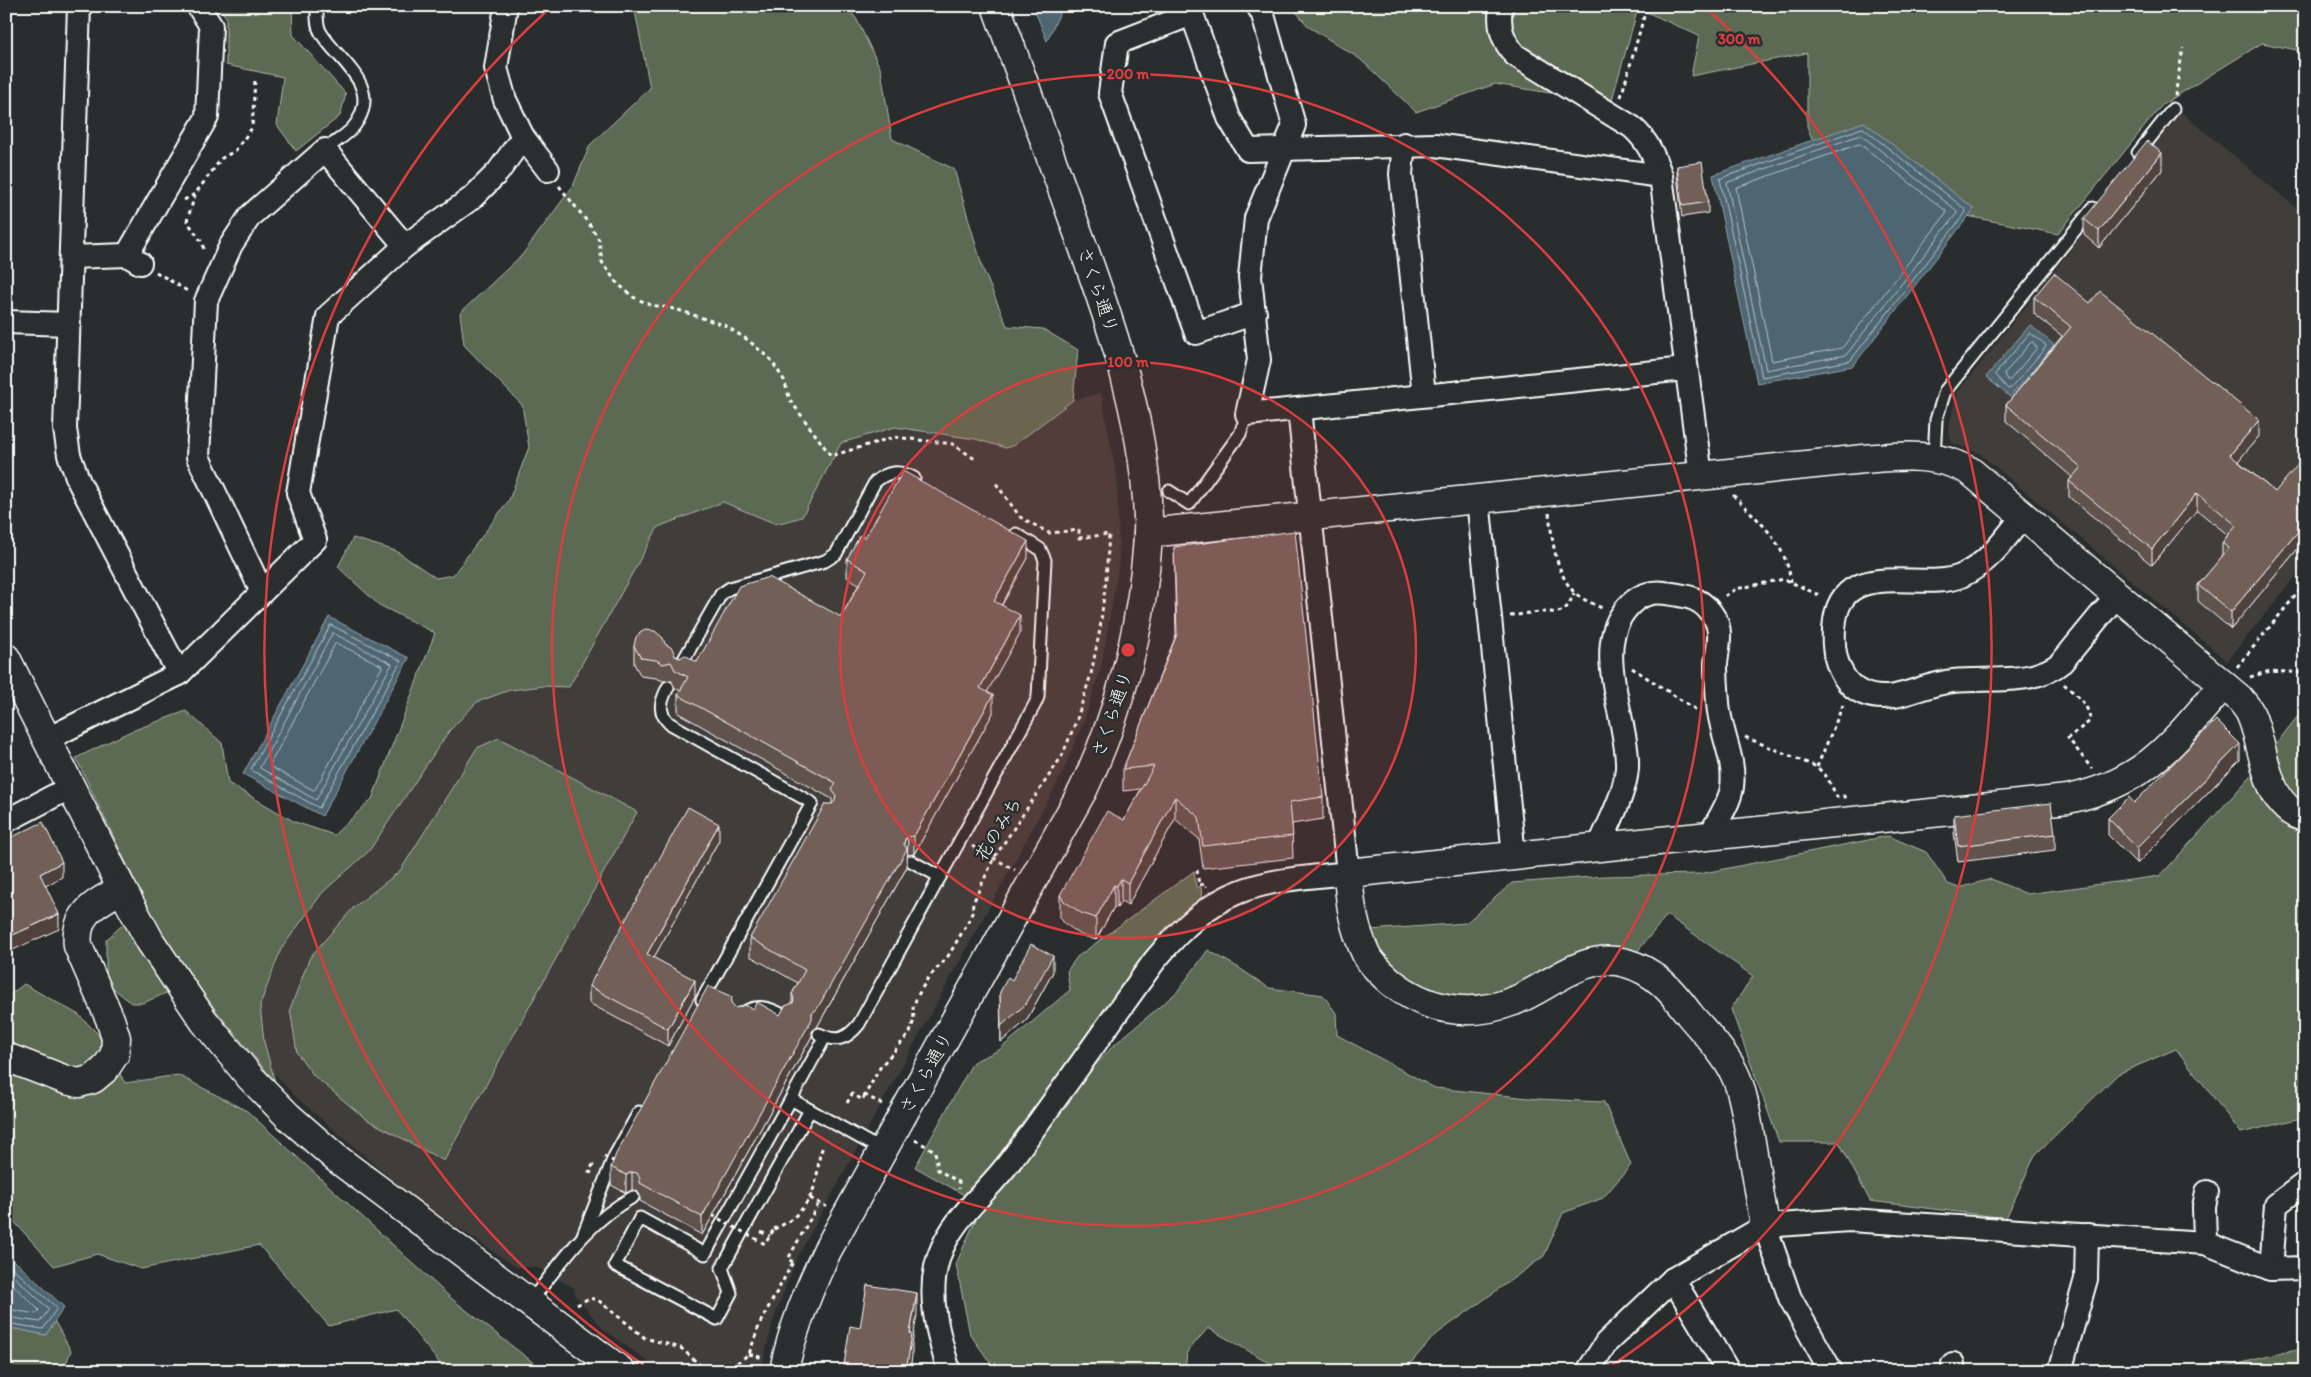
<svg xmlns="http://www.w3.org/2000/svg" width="2311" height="1377" font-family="Itim,'Klee One',sans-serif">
	<rect width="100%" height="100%" fill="#2a2d2e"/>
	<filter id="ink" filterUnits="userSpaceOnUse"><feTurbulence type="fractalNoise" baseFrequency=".02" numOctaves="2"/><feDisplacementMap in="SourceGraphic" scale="10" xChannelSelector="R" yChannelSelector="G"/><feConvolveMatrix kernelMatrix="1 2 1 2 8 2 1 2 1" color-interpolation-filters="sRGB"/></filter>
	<g filter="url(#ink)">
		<g fill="#3f3c3b">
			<polygon points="2180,111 2305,215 2305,565 2227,661 1979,453 1952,443 1948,430 1957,393"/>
			<polygon points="1101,393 1117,478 1119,563 1101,667 1084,721 1060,778 796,1260 773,1321 761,1371 664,1371 641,1357 603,1329 575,1295 574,1288 536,1267 516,1267 411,1196 297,1098 272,1071 264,1042 260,1005 281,949 323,892 369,851 449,731 477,702 510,690 543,686 569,687 658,527 723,502 776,524 802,517 841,443 895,427 975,439 1006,448 1014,445 1073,400"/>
		</g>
		<g fill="#5c6b53" stroke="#aeb5a9">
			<polygon points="218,6 292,6 293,35 346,94 340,116 296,151 277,125 283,77 226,65 226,17"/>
			<polygon points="634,6 847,6 857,20 881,70 892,139 954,169 983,269 1007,326 1043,329 1078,350 1073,400 1014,445 1006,448 975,439 895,427 841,443 802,517 776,524 723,502 658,527 569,687 543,686 510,690 477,702 449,731 369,851 323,892 281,949 260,1005 264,1042 275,1082 218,1013 194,981 143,1003 131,1003 106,982 106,940 142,907 142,896 76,758 129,732 186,711 222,743 228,783 295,822 334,835 372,799 435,633 379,605 338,567 353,538 396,551 436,578 453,575 509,500 529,447 522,405 464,345 460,313 522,255 573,186 590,145 650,88"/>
			<polygon points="1291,6 2305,6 2305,74 2297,50 2262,43 2162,105 2058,234 1952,213 1829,182 1807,126 1807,53 1691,76 1699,36 1638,8 1611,103 1495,84 1416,112 1360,59 1309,27"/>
			<polygon points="2305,707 2305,1117 2241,1133 2176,1049 2118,1074 2035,1155 2006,1218 1870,1201 1839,1142 1779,1142 1731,1009 1753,976 1667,915 1636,953 1589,948 1496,995 1453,998 1400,976 1380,950 1370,930 1466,923 1512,883 1605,876 1699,874 1888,836 1926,852 1948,884 1959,888 1991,879 2027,894 2160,876 2250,777"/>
			<polygon points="499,738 637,812 444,1161 366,1119 314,1076 297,1053 290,1009 310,957 354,907 400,871 477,748"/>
			<polygon points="1194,871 1196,887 1201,887 1202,899 1003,1154 966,1196 915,1167 973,1062 999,1050 1070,990 1067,971 1077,957"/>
			<polygon points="1208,950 1239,968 1269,988 1323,995 1336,1013 1337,1035 1435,1088 1538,1099 1604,1102 1631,1165 1603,1198 1563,1213 1544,1256 1434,1336 1404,1371 1284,1371 1208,1328 1187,1352 1185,1371 996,1371 970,1334 956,1264 979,1212 1019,1170 1062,1101 1114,1045 1177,992"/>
			<polygon points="24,984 79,1015 97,1033 125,1083 178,1075 247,1111 452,1299 544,1371 446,1371 396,1309 329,1326 259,1245 141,1269 97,1254 54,1266 11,1218 6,1216 6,998"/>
			<polygon points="55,1322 71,1351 63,1371 6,1371 6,1327 45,1335"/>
			<polygon points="2305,1347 2305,1371 2210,1371"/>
		</g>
		<g fill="#4d6672" stroke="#94a3aa">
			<polygon points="1033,6 1063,6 1047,41"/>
			<polygon points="1864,122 1974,209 1853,366 1757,383 1713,175"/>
			<polygon points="2030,325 2054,345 2010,397 1986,377"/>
			<polygon points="329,617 409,658 322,816 243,774"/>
			<polygon points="6,1256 17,1263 64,1307 46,1335 6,1327"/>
		</g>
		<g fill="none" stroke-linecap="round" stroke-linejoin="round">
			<g stroke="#b8c2c7" stroke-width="1">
				<polygon points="1863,128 1965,209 1966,212 1850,361 1762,377 1720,179"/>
				<polygon points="1861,135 1956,210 1957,213 1846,355 1766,370 1727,183"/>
				<polygon points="1860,144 1946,211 1946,214 1842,348 1772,361 1736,188"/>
				<polygon points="2030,333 2045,344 2046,347 2011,388 2008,389 1995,375"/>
				<polygon points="2033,342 2037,348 2010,380 2007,380 2004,374 2030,343"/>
				<polygon points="331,625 401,661 319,808 251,770"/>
				<polygon points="333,633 392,664 316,800 260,768"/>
				<polygon points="336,643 381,665 382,667 316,788 313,790 271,767 270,765"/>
				<polyline points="6,1262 57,1308 43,1329 6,1323"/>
				<polyline points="6,1269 49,1309 40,1322 6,1317"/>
				<polyline points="6,1278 39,1310 36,1314 6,1309"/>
			</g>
			<defs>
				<g id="lane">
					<path d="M317 6C317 15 316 25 321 33 339 62 383 86 355 125 348 135 334 142 325 150"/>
					<polyline points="2138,153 2173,109"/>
					<polyline points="1934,458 1936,420 1945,391 2093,208"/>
					<polyline points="1169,491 1189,504 1240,434 1247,414"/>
					<path d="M679 668 721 594 730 588 825 561 836 554 875 482C888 471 899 470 914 478"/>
					<path d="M668 687C661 701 657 711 669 723L812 803 702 1000"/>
					<polyline points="911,861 940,877"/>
					<path d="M739 1017C754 1001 771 1008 787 1017"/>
					<path d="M819 1034C837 1043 847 1039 859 1024L1035 704 1038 697 1045 560 1040 549 1016 534"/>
					<polygon points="791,1099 810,1110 722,1268 731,1293 717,1319 615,1265 640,1218 705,1254"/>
					<polyline points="791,1099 825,1037"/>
					<polyline points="810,1110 882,1150"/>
					<polyline points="583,1235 614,1157 639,1112"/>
					<path d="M530 1302C561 1263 588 1221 633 1197"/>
				</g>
				<g id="street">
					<polyline points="79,6 65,429 69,455 79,482 179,674"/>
					<polyline points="506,6 496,68 505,100 523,137 548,170"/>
					<polyline points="1258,6 1263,15 1294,125 1256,218 1250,277 1259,360 1247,414 1685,369"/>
					<path d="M1501 6C1498 26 1502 40 1515 55L1632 127C1648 141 1654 156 1661 176L1701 476"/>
					<polyline points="1404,144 1401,174 1424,395"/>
					<polyline points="127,255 207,117 211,26 198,6"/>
					<polyline points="71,257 127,255 140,263"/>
					<polyline points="1255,313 1196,333 1110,93 1117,43 1192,14 1229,118 1248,150 1435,145 1661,176"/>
					<polyline points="6,322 69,324"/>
					<polyline points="1478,499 1514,856"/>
					<path d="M2023 516C2005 539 1989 563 1961 576 1923 592 1844 557 1835 620 1829 662 1845 704 1895 696 1914 692 1933 683 1953 681 1989 677 2033 686 2062 662L2117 595"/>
					<polyline points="262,592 198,457 206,301 231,245 250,216 325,150 405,246"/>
					<polyline points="47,739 179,674 315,540 298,493 328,316 405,246 472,198 498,172 523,137"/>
					<polyline points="6,821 71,787"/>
					<path d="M1599 847C1609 822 1625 795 1627 768 1629 723 1595 657 1621 616 1631 600 1646 590 1665 593 1687 596 1703 597 1715 619 1723 632 1717 650 1716 664 1716 676 1717 689 1718 702 1719 731 1736 758 1732 787 1730 803 1717 821 1710 835"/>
					<polyline points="1765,1226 1790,1298 1831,1371"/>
					<polyline points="2205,1243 2204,1207 2207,1192"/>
					<polyline points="2271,1269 2276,1205 2305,1183"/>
					<polyline points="1673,1279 1728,1371"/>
					<path d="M949 1371C938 1334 926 1294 939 1256 953 1216 987 1193 1011 1160 1060 1094 1107 1026 1155 960 1218 884 1255 882 1348 873L1299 409"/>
					<polyline points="1588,1371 1606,1343 1673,1279 1765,1226 1849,1220 2205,1243 2271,1269 2305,1268"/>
					<polyline points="1953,1371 1953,1364"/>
					<polyline points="2060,1371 2086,1279 2087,1235"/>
				</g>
				<g id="secondary">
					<path d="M1148 533 1864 459C1901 456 1936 452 1970 471L2239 698C2242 702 2246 706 2249 711 2265 741 2263 809 2305 817"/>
					<polyline points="6,658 122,889 150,941 204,1021 250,1077 288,1116 336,1158 621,1371"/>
					<path d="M6 1057 66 1080 79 1083 93 1079 105 1069 115 1054 116 1038 110 1019 78 946C74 913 96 903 122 889"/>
					<path d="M1765 1226C1760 1196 1755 1166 1750 1136 1746 1114 1743 1087 1731 1067 1720 1047 1703 1031 1689 1014 1672 991 1655 971 1626 963 1583 950 1548 989 1511 1002 1468 1018 1426 1010 1391 982 1382 974 1371 964 1366 954 1353 927 1350 902 1348 873L2068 799C2146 783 2174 742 2223 685"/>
					<path d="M784 1371C792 1329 809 1289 827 1251L1083 790C1116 720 1137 648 1145 570 1147 552 1149 534 1148 517 1144 413 1108 315 1073 219 1047 148 1021 77 996 6"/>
				</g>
			</defs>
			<use href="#lane" stroke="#fff" stroke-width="15"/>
			<use href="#street" stroke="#fff" stroke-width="26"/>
			<use href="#secondary" stroke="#fff" stroke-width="31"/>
			<g stroke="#fff" stroke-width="3" stroke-dasharray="4 4" stroke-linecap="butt">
				<polyline points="2175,96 2183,48"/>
				<polyline points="1621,97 1647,6"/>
				<polyline points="559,186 590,225 599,240 602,262 616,282 633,297 651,305 675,309 724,325 748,340 771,360 784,380 790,400 831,456 894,437 953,444 975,459"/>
				<polyline points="195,195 187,221 201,241 205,252"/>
				<polyline points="184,200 195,194 222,158 235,151 252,128 255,80"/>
				<polyline points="156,272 189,292"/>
				<path d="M1733 495C1760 522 1786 543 1791 582"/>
				<path d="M1549 513C1552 538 1555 571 1573 591 1580 599 1594 604 1604 609"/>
				<polyline points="1725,596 1736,589 1784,579 1821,596"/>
				<path d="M1510 616C1520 615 1531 612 1542 612 1562 612 1565 615 1574 593"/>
				<polyline points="2237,667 2305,584"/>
				<polyline points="1632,668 1698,711"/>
				<polyline points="2250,677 2270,671 2305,673"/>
				<path d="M2064 684C2075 694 2090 705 2090 721L2068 738 2092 769"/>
				<polyline points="1745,737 1817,767 1827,777 1837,797 1844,796 1845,800"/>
				<polyline points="1817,767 1843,705"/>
				<polyline points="972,846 1015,870"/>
				<polyline points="1197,870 1199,885 1206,884 1206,887"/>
				<polyline points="847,1103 852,1094 863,1100 865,1095"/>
				<polyline points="882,1104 865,1095 881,1066 910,1033 914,1019 913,1007 918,995 928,978 947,958 967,924 972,913 973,903 994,858 1062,756 1077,719 1091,674 1100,629 1106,579 1109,534 1079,538 1079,530 1049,533 1020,517 995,482"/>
				<polyline points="915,1140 935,1151 938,1170 959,1182 959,1189"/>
				<polyline points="592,1173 589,1172 594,1163"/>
				<polyline points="810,1198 827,1207"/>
				<path d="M774 1229C798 1219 813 1200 817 1175 819 1163 818 1156 824 1145"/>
				<polyline points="761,1232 770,1236"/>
				<polyline points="793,1262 788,1259 819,1203"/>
				<polyline points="577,1305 589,1298 598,1300 645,1338 681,1348 701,1366 714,1369"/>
				<polyline points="749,1354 763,1358"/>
				<polyline points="737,1363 749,1354 760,1323 793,1262"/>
			</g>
			<use href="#lane" stroke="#2a2d2e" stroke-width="11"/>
			<use href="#street" stroke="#2a2d2e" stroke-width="22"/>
			<use href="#secondary" stroke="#2a2d2e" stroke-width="28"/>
			<g stroke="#fff" stroke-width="3" stroke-dasharray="4 4" stroke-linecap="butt">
				<polyline points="604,1156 615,1162"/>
				<polyline points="712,1215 765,1244 774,1229"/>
			</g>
		</g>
		<g fill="#61524d" stroke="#fff">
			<polygon points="1677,166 1708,202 1708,213 1682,217 1677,177"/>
			<polygon points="2162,170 2099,248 2084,235 2084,219"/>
			<polygon points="2034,297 2090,303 2259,436 2238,461 2275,492 2305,467 2305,540 2231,629 2198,601 2198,585 2222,557 2222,543 2228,535 2197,510 2152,565 2069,497 2069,481 2072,477 2006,421 2006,405 2062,336 2034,314"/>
			<polygon points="865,538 1028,558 1002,605 1020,633 987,692 993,713 914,854 907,855 907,867 817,1027 812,1031 812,1036 702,1235 640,1201 640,1195 637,1191 632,1190 626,1193 611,1185 611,1167 732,1004 736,1008 753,1009 780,1015 792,1004 792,994 798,983 750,956 750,938 832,804 832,799 678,713 678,695 681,691 675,688 671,680 663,681 656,678 641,676 634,664 634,646 665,644 675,656 697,662 841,617 859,584 847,577 847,559"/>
			<polygon points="1174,547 1323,797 1323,819 1292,824 1293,858 1203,868 1199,839 1175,819 1128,905 1121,901 1117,908 1114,907 1096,940 1081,935 1064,923 1060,917 1060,895 1124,820 1141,789 1123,791 1123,769 1176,635"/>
			<polygon points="2240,760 2137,864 2108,835 2108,818 2134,803"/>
			<polygon points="1954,815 2055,834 2055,850 1958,862 1954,832"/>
			<polygon points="719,840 654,957 695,996 668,1046 589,1003 589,986"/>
			<polygon points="1053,972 1026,1021 1001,1042 1000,992 1012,980"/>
		</g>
		<g fill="#4f423e" stroke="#fff">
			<polygon points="2162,153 2162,170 2099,248 2099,231"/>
			<polygon points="2259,420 2259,436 2230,471 2230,455"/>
			<polygon points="2197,493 2197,510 2152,565 2152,549"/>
			<polygon points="2305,523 2305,540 2231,629 2231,612"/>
			<polygon points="1028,541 1028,558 994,618 994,601"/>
			<polygon points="1020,615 1020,633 980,705 980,688"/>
			<polygon points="993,695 993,713 914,854 914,836"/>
			<polygon points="2240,744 2240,760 2137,864 2137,848"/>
			<polygon points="1175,797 1175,819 1128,905 1128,883"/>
			<polygon points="719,824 719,840 647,970 647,954"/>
			<polygon points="908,837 907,867 817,1027 812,1031 812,1036 702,1235 702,1217 904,844 905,839"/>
			<polygon points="62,862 62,877 40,889 40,874"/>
			<polygon points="1121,879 1121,901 1117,908 1117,886"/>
			<polygon points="1114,885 1114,907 1096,940 1096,918"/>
			<polygon points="59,914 59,929 6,953 6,938"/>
			<polygon points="1053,956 1053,972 1026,1021 1001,1042 1001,1026"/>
			<polygon points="695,980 695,996 668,1046 668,1029"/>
			<polygon points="632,1172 632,1190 626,1193 626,1175"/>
			<polygon points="917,1293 917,1315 912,1345 912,1356 910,1371 906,1371 910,1333"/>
		</g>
		<g fill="#715f59" stroke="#fff">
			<polygon points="2147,141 2162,153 2099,231 2084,219"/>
			<polygon points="1702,162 1708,202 1682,206 1677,166"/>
			<polygon points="2054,273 2090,303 2100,291 2259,420 2230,455 2275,492 2300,462 2305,467 2305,523 2231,612 2198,585 2229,548 2222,543 2236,525 2197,493 2152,549 2069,481 2081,467 2006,405 2071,327 2034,297"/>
			<polygon points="903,471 1028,541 994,601 1020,615 980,688 993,695 914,836 908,837 905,839 904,844 907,849 817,1009 812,1013 812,1019 702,1217 640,1183 640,1179 637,1173 632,1172 626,1175 611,1167 616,1154 708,986 732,997 731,1003 736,1008 745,1005 753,1009 757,1002 780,1015 785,1006 793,1003 794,998 792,994 805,970 750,938 825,804 832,804 835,801 836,795 832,790 836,783 678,695 688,677 675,670 671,662 663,664 656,660 641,658 634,646 636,637 640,633 645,630 655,631 663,638 665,644 672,648 675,656 680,658 685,655 697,662 739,586 769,577 841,617 867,571 847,559 860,535 865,538"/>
			<polygon points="1295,531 1323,797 1290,802 1293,836 1203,846 1199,817 1175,797 1128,883 1121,879 1117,886 1114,885 1096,918 1081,913 1064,901 1060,895 1107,811 1124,820 1154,766 1123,769 1177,634 1174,547"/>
			<polygon points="2216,720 2240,744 2137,848 2108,818 2129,797 2134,803"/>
			<polygon points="2051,803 2055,834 1958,846 1954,815"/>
			<polygon points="688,807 719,824 647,954 695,980 668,1029 589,986"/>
			<polygon points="43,822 62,862 40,874 59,914 6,938 6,840"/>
			<polygon points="1031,944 1053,956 1026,1004 1001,1026 1000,992 1008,977 1012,980"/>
			<polygon points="867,1285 917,1293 910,1333 912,1334 906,1371 843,1371 850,1326 860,1328"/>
		</g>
	</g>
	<circle cx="1128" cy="650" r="288" fill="#da3e3e" fill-opacity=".12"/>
	<g fill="none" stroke="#da3e3e" stroke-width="2.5">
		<circle cx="1128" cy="650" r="288"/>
		<circle cx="1128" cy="650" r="576"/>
		<path d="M651 1370A864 864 0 0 1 550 8M1706 8A864 864 0 0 1 1605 1370"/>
	</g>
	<g text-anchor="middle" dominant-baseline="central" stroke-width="5" stroke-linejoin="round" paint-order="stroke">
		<g font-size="18" fill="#fff" stroke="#2a2d2e">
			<text transform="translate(1098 290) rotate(71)">さくら通り</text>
			<text transform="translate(1112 714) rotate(-71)">さくら通り</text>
			<text transform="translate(998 829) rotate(-58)">花のみち</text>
			<text transform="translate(926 1073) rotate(-61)">さくら通り</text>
		</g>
	</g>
	<circle cx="1128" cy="650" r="8" fill="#da3e3e" stroke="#2a2d2e" stroke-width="2.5"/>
	<g font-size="15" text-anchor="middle" font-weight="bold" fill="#da3e3e" stroke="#2a2d2e" stroke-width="5" stroke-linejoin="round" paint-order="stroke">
		<text x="1739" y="44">300 m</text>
		<text x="1128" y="79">200 m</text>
		<text x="1128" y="367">100 m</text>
	</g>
	<rect width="2311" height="1377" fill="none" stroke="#2a2d2e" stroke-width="25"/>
	<rect x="12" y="12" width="2286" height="1352" fill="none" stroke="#fff" stroke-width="2" filter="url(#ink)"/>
</svg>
